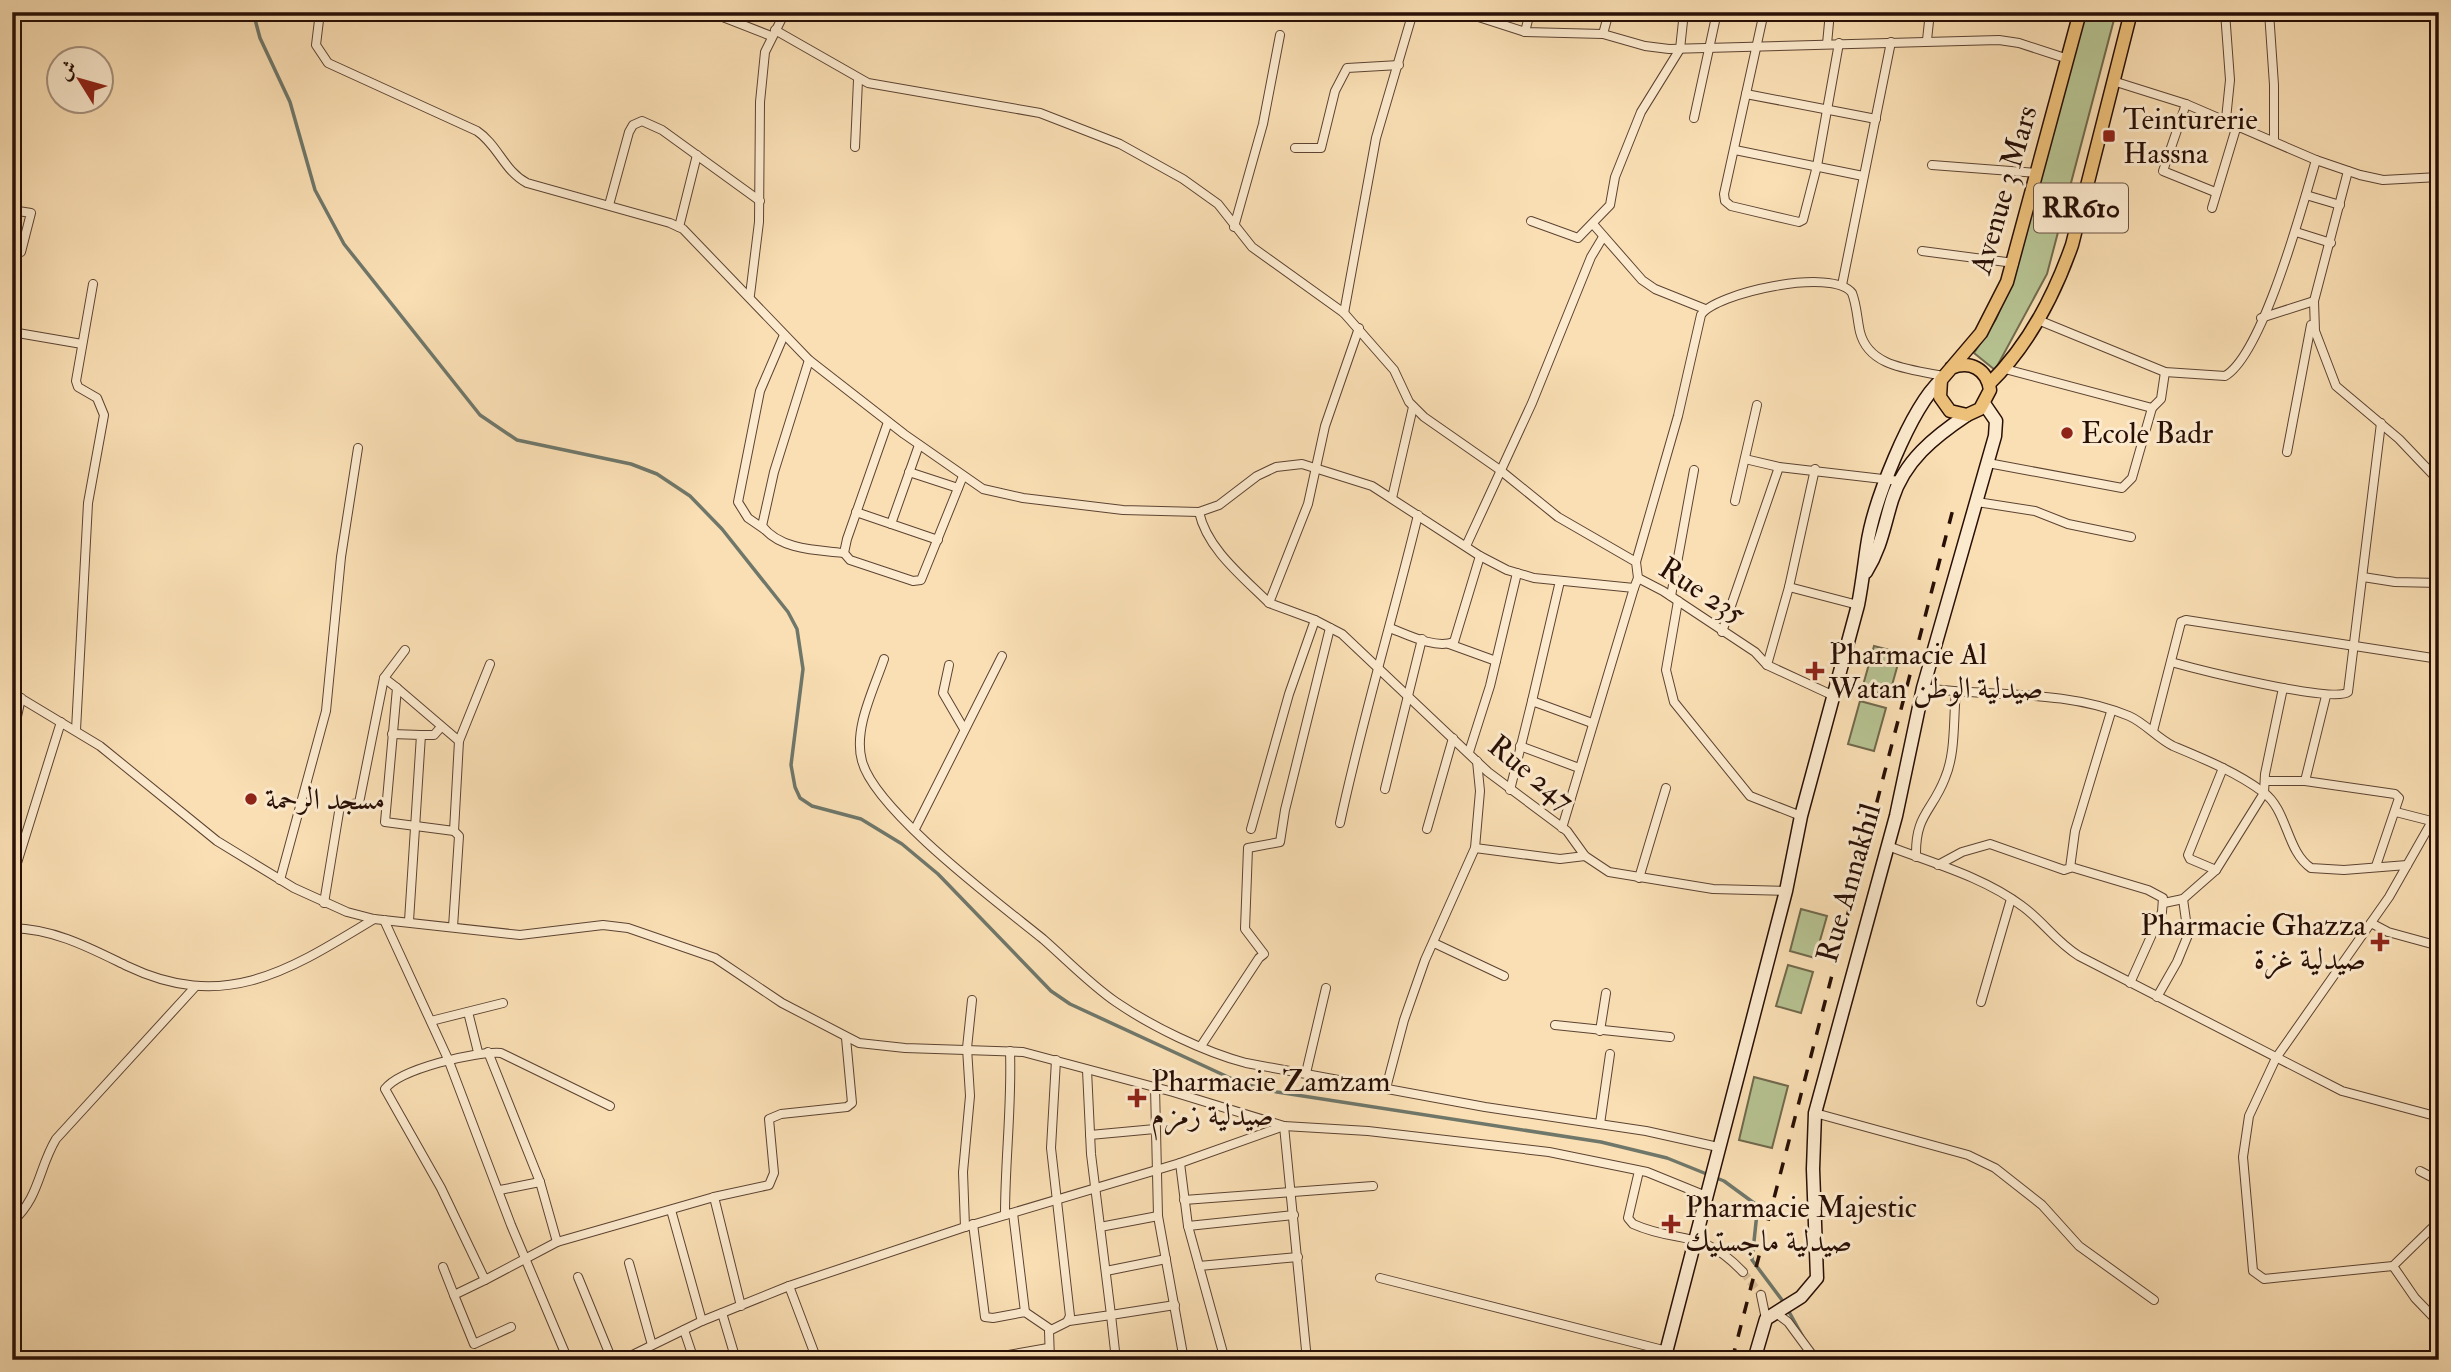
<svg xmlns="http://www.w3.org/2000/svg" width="2451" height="1372" font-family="'IM FELL Double Pica',Amiri,serif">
	<rect width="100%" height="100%" fill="#fadfb4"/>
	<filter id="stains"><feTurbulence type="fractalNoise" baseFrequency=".00286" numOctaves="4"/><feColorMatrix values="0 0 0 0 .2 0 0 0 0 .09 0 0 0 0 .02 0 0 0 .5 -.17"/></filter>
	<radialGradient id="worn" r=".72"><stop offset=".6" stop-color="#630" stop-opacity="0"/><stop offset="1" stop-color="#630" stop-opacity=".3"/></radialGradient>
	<g fill="#b7c392" stroke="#70694c" stroke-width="2">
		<polygon points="2085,12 2116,12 2047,274 1995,370 1974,353 1996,319 2012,281"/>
		<polygon points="1874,646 1901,653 1889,696 1862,689"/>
		<polygon points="1860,701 1886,708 1874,751 1848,744"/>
		<polygon points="1801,909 1827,916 1815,958 1790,951"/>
		<polygon points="1788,965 1813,972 1801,1013 1776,1006"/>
		<polygon points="1754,1077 1788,1086 1772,1148 1739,1140"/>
	</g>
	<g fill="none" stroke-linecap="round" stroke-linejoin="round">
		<g stroke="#6f776a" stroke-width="3.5">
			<polyline points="253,12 260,38 290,102 315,190 344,244 480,415 517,440 631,464 657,474 690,496 722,529 788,612 797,629 803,669 791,765 795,787 800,798 812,806 861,819 902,844 938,874 1051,991 1070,1004 1241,1083 1277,1092 1601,1142 1667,1158 1724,1181 1754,1203 1757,1213 1752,1260 1785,1304"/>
			<polyline points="1788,1310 1803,1337"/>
		</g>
		<polyline stroke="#dac09a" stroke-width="8" stroke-dasharray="8 4" stroke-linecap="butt" points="1743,1272 1761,1295"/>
		<defs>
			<g id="street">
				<path d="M320 12 316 45 328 63 477 131C498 145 504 171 527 183L670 223 683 229 809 360 904 434 983 489 1023 498 1123 510 1199 512 1219 505 1257 476 1276 467 1302 464 1372 486 1480 556 1507 570 1534 578 1634 588 1638 578"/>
				<polyline points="710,12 771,36"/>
				<polyline points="1463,12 1525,32 1603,34 1645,46 1669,49 1999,40 2019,43 2068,59"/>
				<polyline points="1764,12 1724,194 1725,201 1731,206 1799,222 1803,220 1817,166 1839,43"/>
				<polyline points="2225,12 2230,80 2226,119"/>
				<polyline points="2269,12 2274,85 2274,141"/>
				<polyline points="775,30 868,83 1040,113 1120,144 1183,179 1218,204 1252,247 1344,313 1394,370 1409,402 1424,417 1500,470 1558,517 1636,562 1638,578 1663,591 1755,652 1767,665 1832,695"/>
				<polyline points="1525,32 1530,12"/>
				<polyline points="1603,34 1609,12"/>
				<polyline points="1927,40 1930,12"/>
				<polyline points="1827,44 1830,12"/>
				<polyline points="2113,81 2186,104 2316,160 2360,175 2383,180 2439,177"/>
				<polyline points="1746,94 1876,119"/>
				<polyline points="2186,104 2163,171 2215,192"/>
				<polyline points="1694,118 1717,12"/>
				<polyline points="855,147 858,80"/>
				<polyline points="1295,148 1321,148 1335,91 1347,68 1399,65"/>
				<polyline points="1735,150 1863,176"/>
				<polyline points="1932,165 2037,173"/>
				<polyline points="2348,171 2314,301 2315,331 2336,386 2399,439 2439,481"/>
				<polyline points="2306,195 2340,205"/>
				<polyline points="609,205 629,132 633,125 642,121 662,130 760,201"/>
				<polyline points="2212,208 2237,125"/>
				<polyline points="12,210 31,213 21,252"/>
				<polyline points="1531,221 1578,238 1610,205 1615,177 1641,112 1680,49 1684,12"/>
				<polyline points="1593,224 1642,280 1655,289 1705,309"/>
				<polyline points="679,227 697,155"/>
				<polyline points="1234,227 1263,124 1280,35"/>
				<polyline points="2296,232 2331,243"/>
				<polyline points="1922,251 2014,263"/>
				<polyline points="1842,285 1891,42"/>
				<polyline points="750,295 759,222 760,102 765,52 785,12"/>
				<polyline points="1344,313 1376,138 1413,12"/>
				<polyline points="2261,318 2314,301"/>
				<path d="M2038 320 2165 372 2225 376C2263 354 2303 204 2316 160"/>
				<polyline points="1359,328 1325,426 1308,504 1269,603 1315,620 1342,634 1488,772 1567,831 1585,856 1609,872 1713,889 1786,891"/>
				<polyline points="12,332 82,344"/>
				<path d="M809 360 774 472 762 526C780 550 817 550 844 553"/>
				<polyline points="2005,369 2152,408 2161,399 2165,372"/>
				<polyline points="888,422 847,539 844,553 850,560 913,581 921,580 963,476"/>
				<polyline points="2287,452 2311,325"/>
				<polyline points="1745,459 1779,467 1900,481"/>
				<polyline points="1988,463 2122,488 2132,478 2152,408"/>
				<polyline points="909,472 958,488"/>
				<polyline points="1392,498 1413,407"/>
				<polyline points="1735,501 1757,405"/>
				<polyline points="1977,502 2035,511 2068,524 2131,537"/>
				<polyline points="856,512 938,540"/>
				<path d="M1199 512C1207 549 1243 577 1269 603"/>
				<polyline points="891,524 919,445"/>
				<polyline points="764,529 748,518 738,502 760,391 784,335"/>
				<polyline points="1466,546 1532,403 1591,257 1603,237"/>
				<path d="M1636 562 1678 416 1701 315C1715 293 1833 267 1852 293 1857 306 1857 319 1860 332 1869 368 1912 369 1943 376"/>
				<polyline points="2363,577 2395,582 2439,583"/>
				<polyline points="1789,587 1858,605"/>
				<polyline points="1671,596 1694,470"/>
				<polyline points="1678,601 1666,670 1674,702 1750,796 1801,816"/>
				<path d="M1390 628C1408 635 1435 649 1454 642L1480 556"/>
				<polyline points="1722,632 1779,467"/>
				<polyline points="1449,644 1496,661"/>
				<path d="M884 659C874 689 853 729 862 761 875 811 1000 904 1043 939 1067 960 1090 984 1116 1002 1151 1026 1204 1052 1246 1063L1485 1107 1646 1131 1718 1147"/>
				<path d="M2171 662C2196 669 2334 704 2348 692L2381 423"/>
				<polyline points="949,665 943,693 964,729"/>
				<polyline points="1767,665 1789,587 1815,469"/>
				<polyline points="384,678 397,688 385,822 454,831 459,741 490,664"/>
				<polyline points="397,688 459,741"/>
				<path d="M1923 688C1991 697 2064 689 2129 716 2145 723 2157 738 2173 746 2204 759 2236 772 2263 792 2288 810 2286 851 2311 868L2344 870 2407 865"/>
				<polyline points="12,693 100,746 217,841 294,888 347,912 374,919 520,935 603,925 628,928 715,958 782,1003 859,1043 905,1048 1023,1052 1173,1092 1284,1126 1307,1360"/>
				<polyline points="1532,701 1560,581"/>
				<polyline points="76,730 88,503 104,415 97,398 78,387 76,381 93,284"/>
				<polyline points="2153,731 2181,622 2186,620 2439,659"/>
				<polyline points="392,734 421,735 409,921"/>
				<polyline points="421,735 434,735 441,727"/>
				<polyline points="12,740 21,698"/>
				<polyline points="1520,746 1579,768"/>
				<polyline points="1469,752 1490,686 1517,573"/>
				<polyline points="2265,781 2305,781 2395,794 2399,798 2376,866"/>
				<polyline points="2305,781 2326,696"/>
				<polyline points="1385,789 1422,639"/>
				<polyline points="1510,790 1532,701 1592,723"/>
				<polyline points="2439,809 2389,897 2276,1058 2249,1116 2243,1157 2253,1271 2264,1279 2393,1266 2439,1221"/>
				<polyline points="2396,812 2439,823"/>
				<path d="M1340 823C1362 720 1393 618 1418 515"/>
				<polyline points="1562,828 1634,588"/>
				<polyline points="915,829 1002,656"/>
				<polyline points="1251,829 1289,694 1315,620"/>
				<polyline points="1427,829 1453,738"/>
				<path d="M1888 846C1932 863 1984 877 2022 906 2043 921 2056 942 2079 956L2342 1091 2439 1117"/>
				<polyline points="1475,848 1560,859 1585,856"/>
				<path d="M1916 857C1915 814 1932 812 1945 778 1956 752 1953 720 1956 692"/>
				<polyline points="1938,865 1962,852 1990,844 2064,870 2070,868 2075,831 2111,712"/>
				<polyline points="2071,867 2148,890 2163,898 2162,912 2130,983"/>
				<polyline points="2216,870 2190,859 2188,855 2223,768"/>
				<polyline points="1639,878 1666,788"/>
				<polyline points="12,879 61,722"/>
				<polyline points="280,880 326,711 341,557 358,448"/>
				<polyline points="324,903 340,806 359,803 384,678 405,650"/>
				<polyline points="2164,903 2183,899 2216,870 2264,793 2265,774 2283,688"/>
				<polyline points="384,920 448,1059 511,1225 568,1360"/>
				<polyline points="2371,923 2388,932 2439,946"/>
				<polyline points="453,927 459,836 454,831"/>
				<path d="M12 928C55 929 90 948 127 966 225 1013 290 970 374 919"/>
				<polyline points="1434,943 1504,976"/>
				<polyline points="2157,997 2177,962 2188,935 2183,899"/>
				<polyline points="1981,1002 2011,899"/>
				<polyline points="468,1012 478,1052"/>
				<polyline points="431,1021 503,1003"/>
				<polyline points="1555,1025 1670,1037"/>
				<polyline points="1600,1031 1606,993"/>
				<polyline points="1201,1046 1259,958 1264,954 1245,929 1248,848 1280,842 1285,810 1330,628"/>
				<polyline points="488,1052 540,1182 557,1242"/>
				<polyline points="1306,1073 1326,988"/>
				<polyline points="1155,1087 1158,1216 1184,1360"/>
				<polyline points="1386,1088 1404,1020 1425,960 1475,848 1480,791 1477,761"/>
				<path d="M610 1106 501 1053C475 1051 400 1069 385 1089L441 1188 485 1280 557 1242 714 1197 769 1185 774 1173 769 1119 781 1114 847 1107 852 1103 846 1038"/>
				<polyline points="1815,1113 1968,1155 1995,1168 2042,1205 2079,1246 2154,1300"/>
				<polyline points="1600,1124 1610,1054"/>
				<polyline points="1090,1135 1155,1129"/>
				<polyline points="1180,1163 1188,1226 1225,1360"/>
				<path d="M1639 1171 1628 1218 1633 1224C1680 1245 1700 1227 1743 1272"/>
				<polyline points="2420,1171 2439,1181"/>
				<polyline points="500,1190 540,1182"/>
				<polyline points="714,1197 741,1306"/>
				<polyline points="1184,1200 1373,1186"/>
				<polyline points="671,1210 702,1321"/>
				<polyline points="1013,1213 1025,1312"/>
				<path d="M1005 1215C1005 1160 1012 1106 1010 1051"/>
				<path d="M12 1222C40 1197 38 1169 56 1139L195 987"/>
				<polyline points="973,1224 985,1317 993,1318 1025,1312 1050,1329"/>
				<polyline points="1188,1226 1294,1215"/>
				<polyline points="965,1227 963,1172 970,1096 967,1048 972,1000"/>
				<polyline points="1100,1227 1158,1216"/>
				<polyline points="629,1263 652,1345"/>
				<polyline points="1199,1266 1298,1257"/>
				<polyline points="2393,1266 2415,1298 2439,1323"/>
				<polyline points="443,1267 454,1295 485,1280"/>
				<polyline points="1106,1271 1166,1259"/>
				<polyline points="578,1277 612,1360"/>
				<polyline points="1380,1278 1667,1351"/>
				<polyline points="789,1286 817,1360"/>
				<polyline points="454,1295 474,1344 511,1327"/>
				<polyline points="1761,1295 1766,1319"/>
				<polyline points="722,1313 736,1360"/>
				<polyline points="1776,1313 1788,1322 1816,1360"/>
				<polyline points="1069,1321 1111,1315 1091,1154 1087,1070"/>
				<polyline points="684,1330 694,1360"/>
				<polyline points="622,1360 702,1321 789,1286 965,1227 1180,1163 1284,1126 1368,1131 1549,1152 1647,1172 1706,1196"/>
				<polyline points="980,1360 1048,1348"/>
				<polyline points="1050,1360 1049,1331 1067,1322 1070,1316 1051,1148 1056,1060"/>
				<polyline points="1116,1360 1111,1315 1175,1305"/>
			</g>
			<g id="secondary">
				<path d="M1866 572C1881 548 1884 526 1892 500 1904 461 1934 437 1967 415"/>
				<path d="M1664 1360 1786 891 1801 816 1858 605C1862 585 1864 566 1867 546 1873 503 1910 409 1941 380"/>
				<polyline points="1754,1360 1766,1319 1801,1297 1817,1278 1813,1169 1815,1113 1896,816 1923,688 1995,436 1996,421 1985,405"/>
			</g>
			<g id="primary">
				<path d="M1951 368C1970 360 1987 369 1990 390L1980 409 1967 415 1950 411 1940 397 1941 380 1981 333 2007 282 2080 12"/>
				<path d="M1989 384C2028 346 2054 296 2072 245L2131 12"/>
			</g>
		</defs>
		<use href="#street" stroke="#5c4332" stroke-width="10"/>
		<use href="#secondary" stroke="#280f06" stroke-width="15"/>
		<use href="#primary" stroke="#280f06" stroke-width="15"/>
		<use href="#street" stroke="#fceace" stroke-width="8"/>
		<use href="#secondary" stroke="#fceace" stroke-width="12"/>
		<use href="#primary" stroke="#edc07a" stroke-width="12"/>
		<polyline stroke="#280f06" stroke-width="3.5" stroke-dasharray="12 12" stroke-linecap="butt" points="1732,1360 1953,509"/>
	</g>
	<g fill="#8f2418" stroke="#fceace" stroke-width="2.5">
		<rect x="2102" y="129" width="14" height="14" rx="3.5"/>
		<circle cx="2067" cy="433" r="7"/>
		<path d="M1811.5 660.5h7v7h7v7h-7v7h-7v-7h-7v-7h7z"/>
		<circle cx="251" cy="799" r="7"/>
		<path d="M2376.5 931.5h7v7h7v7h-7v7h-7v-7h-7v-7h7z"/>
		<path d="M1133.5 1087.5h7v7h7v7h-7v7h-7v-7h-7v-7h7z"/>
		<path d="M1667.5 1213.5h7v7h7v7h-7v7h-7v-7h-7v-7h7z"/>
	</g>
	<g text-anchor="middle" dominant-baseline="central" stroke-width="6" stroke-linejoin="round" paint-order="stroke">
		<rect fill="#fceace" stroke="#685142" stroke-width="2" x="2034" y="183.5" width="94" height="49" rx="5"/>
		<g font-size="28" font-weight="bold" fill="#280f06">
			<text x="2081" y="208">RR610</text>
		</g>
		<g font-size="30" fill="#280f06" stroke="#fceace" text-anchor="start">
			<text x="2123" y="119">Teinturerie<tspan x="2123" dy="34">Hassna</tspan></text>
			<text x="2081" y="433">Ecole Badr</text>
			<text x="1829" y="654">Pharmacie Al<tspan x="1829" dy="34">Watan صيدلية الوطن</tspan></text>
			<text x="265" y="799">مسجد الرحمة</text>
			<text x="2366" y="925" text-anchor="end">Pharmacie Ghazza<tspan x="2366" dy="34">صيدلية غزة</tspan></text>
			<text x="1151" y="1081">Pharmacie Zamzam<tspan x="1151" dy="34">صيدلية زمزم</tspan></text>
			<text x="1685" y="1207">Pharmacie Majestic<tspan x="1685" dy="34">صيدلية ماجستيك</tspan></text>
		</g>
		<g font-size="30" fill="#280f06" stroke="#fceace">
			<text transform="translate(2004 190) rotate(-74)">Avenue 3 Mars</text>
			<text transform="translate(1702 591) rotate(33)">Rue 235</text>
			<text transform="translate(1531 773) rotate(39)">Rue 247</text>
			<text transform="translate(1849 883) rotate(-74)">Rue Annakhil</text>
		</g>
	</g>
	<rect width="2451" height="1372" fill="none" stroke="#fadfb4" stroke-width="42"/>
	<rect x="14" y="14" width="2423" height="1344" fill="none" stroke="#280f06" stroke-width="3.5"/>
	<rect x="21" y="21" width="2409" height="1330" fill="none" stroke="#280f06" stroke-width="2"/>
	<g transform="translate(80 80) rotate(307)"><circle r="33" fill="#fceace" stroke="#a7927e" stroke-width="2"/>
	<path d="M0-5L12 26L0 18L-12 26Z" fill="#8f2418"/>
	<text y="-10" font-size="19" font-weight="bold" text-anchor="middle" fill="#280f06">ش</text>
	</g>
	<rect width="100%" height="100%" filter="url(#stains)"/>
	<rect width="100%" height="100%" fill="url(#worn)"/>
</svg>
